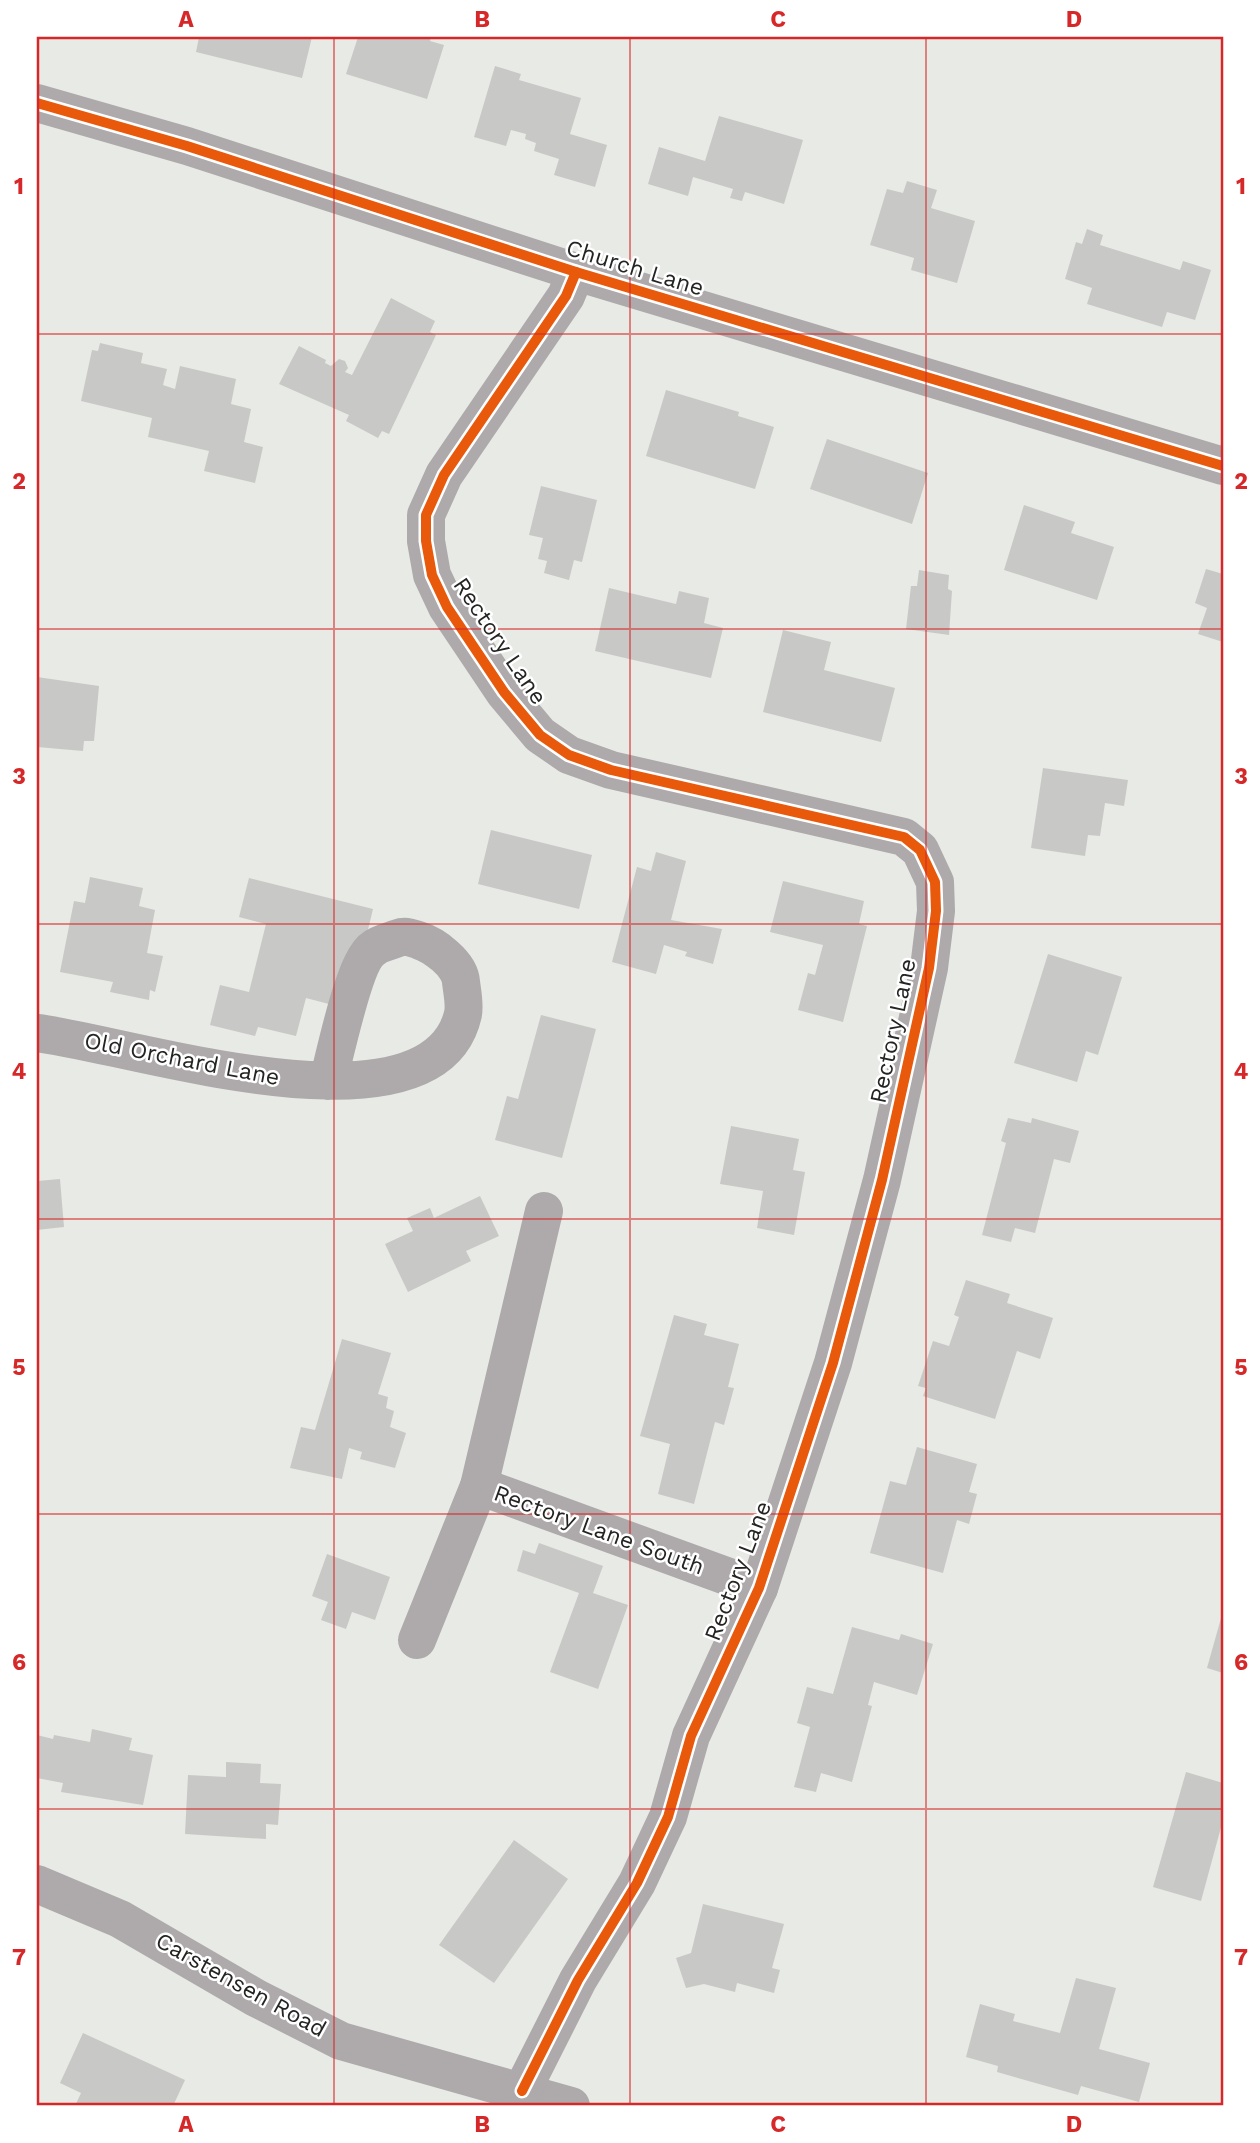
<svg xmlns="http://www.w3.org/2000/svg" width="1260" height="2143" font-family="'Work Sans',sans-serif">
	<rect width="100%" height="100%" fill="#e8eae5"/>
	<g fill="#c8c9c6">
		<polygon points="199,37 312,37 302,78 196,52"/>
		<polygon points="358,37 431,37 430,41 444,45 427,99 346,74"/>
		<polygon points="495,66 521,74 519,80 581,98 570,134 607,145 595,187 554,175 559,159 534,151 536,143 525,139 526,134 511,130 506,146 474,137"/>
		<polygon points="719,116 803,140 784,204 745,192 742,201 730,198 733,189 693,177 688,196 648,184 659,147 705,161"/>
		<polygon points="907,181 937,190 931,208 975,221 957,283 911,270 914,258 870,245 887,189 903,193"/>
		<polygon points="1087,229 1103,235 1100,245 1180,270 1183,261 1211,270 1195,320 1167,312 1162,327 1087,304 1092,288 1065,279 1076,242 1082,244"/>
		<polygon points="391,298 435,321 430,332 436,335 389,434 382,431 378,438 346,421 349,415 279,384 299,346 326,360 325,363 331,366 339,359 345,361 348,368 345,372 352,375"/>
		<polygon points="100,343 143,353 141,363 167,369 163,385 175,389 180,366 236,379 231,404 251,409 244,442 263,447 255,483 204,471 209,451 148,437 152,418 81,401 92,350 98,351"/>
		<polygon points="666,390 739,412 738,416 774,427 755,489 646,456"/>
		<polygon points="827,439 928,473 912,524 810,489"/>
		<polygon points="541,486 597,500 582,562 574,560 569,580 544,573 547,561 538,559 543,538 529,535"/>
		<polygon points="1024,505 1075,522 1071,533 1114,547 1097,600 1004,570"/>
		<polygon points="1206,569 1223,574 1223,642 1198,634 1207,608 1195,603"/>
		<polygon points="919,570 949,575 948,589 952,591 949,635 906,629 911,586 917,586"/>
		<polygon points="609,588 676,604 679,591 709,598 704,623 723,628 711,678 595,651"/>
		<polygon points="783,630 831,642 824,670 895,688 881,742 763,712"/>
		<polygon points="37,677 99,686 94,741 84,741 83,751 37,747"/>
		<polygon points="1043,768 1128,780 1124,806 1105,803 1100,836 1088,835 1085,856 1031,848"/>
		<polygon points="491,830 592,855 579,909 478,884"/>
		<polygon points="656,852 686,861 671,920 722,929 713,964 685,956 687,952 664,945 656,974 612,962 637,867 651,871"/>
		<polygon points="90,877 143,888 139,906 155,910 147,953 163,956 155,992 150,990 149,1000 110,992 113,982 60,972 74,901 85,903"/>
		<polygon points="249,878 373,909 357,975 363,1013 306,998 296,1036 258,1027 255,1036 210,1025 220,985 249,992 266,924 239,917"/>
		<polygon points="783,881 864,901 859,924 867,926 843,1022 798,1010 808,973 815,975 823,945 770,932"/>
		<polygon points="1048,954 1122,977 1098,1055 1086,1051 1077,1082 1014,1063"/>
		<polygon points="541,1015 596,1029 562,1158 495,1140 507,1096 518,1099"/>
		<polygon points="1008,1118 1031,1123 1032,1118 1079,1131 1070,1163 1054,1159 1035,1233 1015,1228 1011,1242 982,1235 1006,1143 1001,1141"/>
		<polygon points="731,1126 799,1139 793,1170 805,1172 794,1235 757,1228 763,1191 720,1184"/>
		<polygon points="60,1179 64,1227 37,1230 37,1181"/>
		<polygon points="480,1196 499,1236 466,1251 471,1261 408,1292 385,1244 413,1231 407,1218 430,1208 434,1218"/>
		<polygon points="966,1280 1010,1294 1007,1303 1053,1318 1040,1359 1017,1351 995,1419 923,1396 926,1388 918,1386 933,1341 949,1346 959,1317 954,1315"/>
		<polygon points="674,1315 707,1324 704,1335 739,1344 728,1387 734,1388 724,1425 715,1422 694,1504 658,1494 670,1444 640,1436"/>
		<polygon points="342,1339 391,1353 378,1394 388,1397 386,1408 394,1411 390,1427 406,1433 395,1468 360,1459 362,1452 349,1448 342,1479 290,1468 301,1427 315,1430"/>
		<polygon points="917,1447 977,1464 969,1492 977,1494 969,1524 957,1520 943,1573 870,1553 890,1481 906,1485"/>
		<polygon points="539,1543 603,1566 593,1593 628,1605 598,1689 550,1672 579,1593 517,1571 523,1550 535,1554"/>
		<polygon points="327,1554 390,1577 375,1620 352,1612 346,1629 321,1620 328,1602 312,1596"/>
		<polygon points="1223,1611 1223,1673 1207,1668"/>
		<polygon points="852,1627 899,1640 901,1634 933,1644 917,1695 874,1682 868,1705 872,1706 852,1782 821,1773 816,1792 794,1787 810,1727 797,1723 807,1687 833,1694"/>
		<polygon points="92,1729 132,1738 129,1750 153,1755 143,1805 61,1792 63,1783 37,1778 37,1735 53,1739 54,1735 90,1742"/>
		<polygon points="226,1762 261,1764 260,1783 281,1784 278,1825 266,1824 266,1839 185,1834 188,1775 226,1777"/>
		<polygon points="1186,1772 1223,1783 1223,1820 1201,1901 1153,1887"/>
		<polygon points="514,1840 568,1879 494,1983 439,1945"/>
		<polygon points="703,1904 784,1924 772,1968 780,1970 774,1993 737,1983 735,1992 704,1984 686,1988 676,1958 691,1953"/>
		<polygon points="1076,1978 1116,1988 1099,2049 1150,2063 1139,2102 1081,2086 1078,2095 997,2072 998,2066 966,2057 980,2004 1015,2014 1013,2021 1060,2033"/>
		<polygon points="83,2033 185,2080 173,2106 75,2106 81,2093 60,2083"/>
	</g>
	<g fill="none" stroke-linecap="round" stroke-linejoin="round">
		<g stroke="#aea9ab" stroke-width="38">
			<polyline points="37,103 187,146 576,272 1223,466"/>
			<path d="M37 1033C125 1043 433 1146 463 1014 465 1004 462 991 461 982 460 964 434 945 418 940 411 938 406 935 398 938 391 941 380 943 374 948 354 960 335 1056 328 1081"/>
			<polyline points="479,1486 759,1588"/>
			<polyline points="417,1640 479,1486 544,1211"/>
			<polyline points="37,1884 120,1919 256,1998 341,2041 571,2106"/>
			<polyline points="522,2091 578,1980 637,1883 668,1817 691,1736 759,1588 833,1363 882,1180 929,968 936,911 935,882 920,850 904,837 611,770 569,755 540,735 504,692 447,607 432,575 426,541 426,515 444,475 566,296 576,272"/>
		</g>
		<defs>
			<g id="cycleway">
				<polyline points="37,103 187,146 576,272 1223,466"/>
				<polyline points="522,2091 578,1980 637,1883 668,1817 691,1736 759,1588 833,1363 882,1180 929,968 936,911 935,882 920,850 904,837 611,770 569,755 540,735 504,692 447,607 432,575 426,541 426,515 444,475 566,296 576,272"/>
			</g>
		</defs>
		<use href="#cycleway" stroke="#fff" stroke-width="15"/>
		<use href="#cycleway" stroke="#e8590c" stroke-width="10"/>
	</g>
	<path fill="none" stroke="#d62828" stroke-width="2" stroke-opacity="0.55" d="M334 37V2106M630 37V2106M926 37V2106M37 334H1223M37 629H1223M37 924H1223M37 1219H1223M37 1514H1223M37 1809H1223"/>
	<g text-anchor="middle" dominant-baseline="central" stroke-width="5" stroke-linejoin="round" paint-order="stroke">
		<g font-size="23" fill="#232522" stroke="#fff">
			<text transform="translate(635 268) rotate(17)">Church Lane</text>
			<text transform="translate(500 641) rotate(56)">Rectory Lane</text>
			<text transform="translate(893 1031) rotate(-78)">Rectory Lane</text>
			<text transform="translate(182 1059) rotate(11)">Old Orchard Lane</text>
			<text transform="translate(599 1530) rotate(20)">Rectory Lane South</text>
			<text transform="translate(738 1571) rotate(-69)">Rectory Lane</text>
			<text transform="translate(241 1985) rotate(29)">Carstensen Road</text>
		</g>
	</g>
	<rect width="1260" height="2143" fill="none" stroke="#ffffff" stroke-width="77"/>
	<rect x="38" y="38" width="1184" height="2066" fill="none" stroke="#d62828" stroke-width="2.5"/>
	<g font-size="23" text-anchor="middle" font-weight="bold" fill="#d62828">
		<text x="186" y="27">A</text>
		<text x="482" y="27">B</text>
		<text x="778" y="27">C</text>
		<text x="1074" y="27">D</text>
		<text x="19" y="194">1</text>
		<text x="1241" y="194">1</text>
		<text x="19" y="489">2</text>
		<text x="1241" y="489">2</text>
		<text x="19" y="784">3</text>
		<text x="1241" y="784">3</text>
		<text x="19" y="1079">4</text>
		<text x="1241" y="1079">4</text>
		<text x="19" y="1375">5</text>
		<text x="1241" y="1375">5</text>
		<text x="19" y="1670">6</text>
		<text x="1241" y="1670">6</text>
		<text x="19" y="1965">7</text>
		<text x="1241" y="1965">7</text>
		<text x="186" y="2132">A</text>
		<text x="482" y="2132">B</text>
		<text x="778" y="2132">C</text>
		<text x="1074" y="2132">D</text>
	</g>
</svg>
